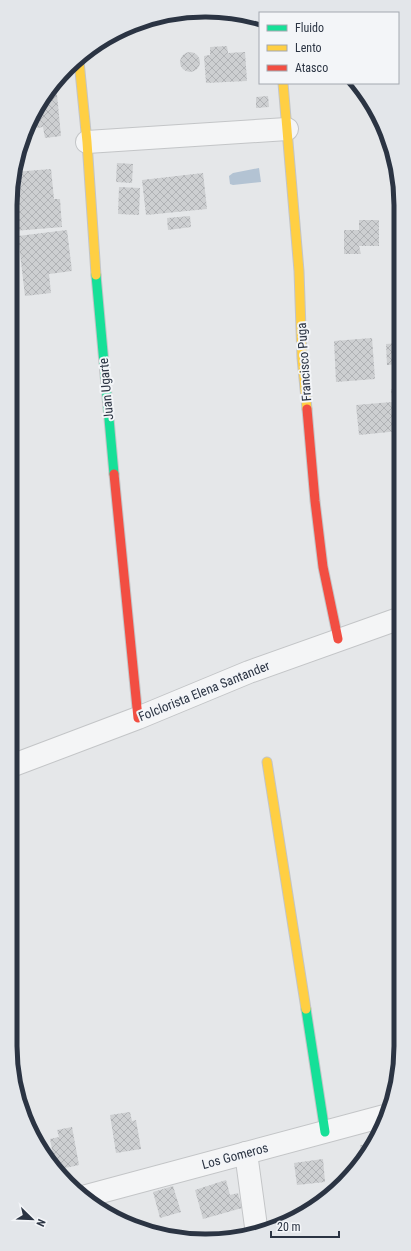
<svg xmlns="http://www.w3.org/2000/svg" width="411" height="1251" font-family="'Roboto Condensed',sans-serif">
	<defs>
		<pattern id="building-cross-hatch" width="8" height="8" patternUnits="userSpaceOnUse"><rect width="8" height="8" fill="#cdcfd1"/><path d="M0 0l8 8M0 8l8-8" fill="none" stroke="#b0b2b5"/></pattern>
	</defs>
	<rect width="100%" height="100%" fill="#e5e7e9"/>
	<polygon fill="#b3c3d3" points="259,168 261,182 233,185 230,184 229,176 233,173"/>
	<g fill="url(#building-cross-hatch)">
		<polygon points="227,46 228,53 245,52 247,81 206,83 204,56 210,55 210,47"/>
		<circle cx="190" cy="62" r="10"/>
		<polygon points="56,84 61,136 45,138 43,127 30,129 43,97"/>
		<polygon points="268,96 269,107 256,108 256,97"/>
		<polygon points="117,163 133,164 132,183 116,182"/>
		<polygon points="51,169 54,199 60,199 62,227 14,231 14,172"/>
		<polygon points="203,173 207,209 146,215 142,180"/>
		<polygon points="119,187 140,188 139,215 118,214"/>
		<polygon points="190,216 191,227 168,230 167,218"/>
		<polygon points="359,220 379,220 379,246 359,246 361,254 344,254 344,230 359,230"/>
		<polygon points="67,230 72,271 49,274 51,293 25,296 18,236"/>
		<polygon points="372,338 375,379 336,382 334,341"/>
		<polygon points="399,343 399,364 387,365 386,344"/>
		<polygon points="391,389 399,389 399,431 359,435 356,405 392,402"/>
		<polygon points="130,1112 132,1121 136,1120 141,1149 116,1153 110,1115"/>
		<polygon points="72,1127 79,1165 56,1170 50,1139 59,1137 57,1130"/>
		<polygon points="372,1144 368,1154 361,1161 360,1145"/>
		<polygon points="323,1159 325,1182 297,1185 294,1163"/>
		<polygon points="226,1180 230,1195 238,1193 242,1208 203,1219 195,1190"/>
		<polygon points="173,1186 181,1212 160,1218 153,1192"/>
		<polygon points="322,1200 314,1208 308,1211 307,1202"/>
	</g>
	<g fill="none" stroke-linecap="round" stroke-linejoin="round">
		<defs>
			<g id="street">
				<polyline points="87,142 287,129"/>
				<polyline points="11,766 138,718 249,672 398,619"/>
				<polyline points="246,1153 257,1234"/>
				<polyline points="86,1196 384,1116"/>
			</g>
			<g id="fast">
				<polyline points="96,275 114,474"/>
				<polyline points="306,1009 325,1132"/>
			</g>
			<g id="slow">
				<polyline points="79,61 87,142 96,275"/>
				<polyline points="283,83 299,271 302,358 307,409"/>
				<polyline points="267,762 306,1009"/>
			</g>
			<g id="jam">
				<polyline points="307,409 315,501 323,567 338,639"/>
				<polyline points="114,474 138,718"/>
			</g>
		</defs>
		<use href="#street" stroke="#c3c5c7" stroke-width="24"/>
		<use href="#fast" stroke="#c3c5c7" stroke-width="11"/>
		<use href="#slow" stroke="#c3c5c7" stroke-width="11"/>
		<use href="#jam" stroke="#c3c5c7" stroke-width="11"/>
		<use href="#street" stroke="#f4f5f6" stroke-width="22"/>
		<use href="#fast" stroke="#16e098" stroke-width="9"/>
		<use href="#slow" stroke="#ffcf43" stroke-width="9"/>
		<use href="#jam" stroke="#f24e42" stroke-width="9"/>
	</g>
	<g text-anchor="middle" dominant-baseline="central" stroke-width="4" stroke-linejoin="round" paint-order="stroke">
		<g font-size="13" fill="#2b3443" stroke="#f3f5f8">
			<text transform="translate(304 362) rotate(-94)">Francisco Puga</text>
			<text transform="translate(106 389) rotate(-95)">Juan Ugarte</text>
			<text transform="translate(204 691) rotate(-22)">Folclorista Elena Santander</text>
			<text transform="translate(235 1156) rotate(-15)">Los Gomeros</text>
		</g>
	</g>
	<path d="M0 0H411V1251H0ZM205 17H206A188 188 0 0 1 394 205V1046A188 188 0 0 1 206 1234H205A188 188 0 0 1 17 1046V205A188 188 0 0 1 205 17Z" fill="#e3e6ea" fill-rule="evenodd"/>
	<path fill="none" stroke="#2b3443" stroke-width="5" d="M205 17H206A188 188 0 0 1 394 205V1046A188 188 0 0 1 206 1234H205A188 188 0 0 1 17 1046V205A188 188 0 0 1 205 17Z"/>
	<rect x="259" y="12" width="140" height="72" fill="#f3f5f8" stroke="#a3a8b0"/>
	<rect x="267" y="25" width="20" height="6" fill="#16e098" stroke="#a3a8b0"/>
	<text x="295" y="32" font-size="12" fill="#2b3443">Fluido</text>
	<rect x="267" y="45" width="20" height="6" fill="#ffcf43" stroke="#a3a8b0"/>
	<text x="295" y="52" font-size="12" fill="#2b3443">Lento</text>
	<rect x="267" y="65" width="20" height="6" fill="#f24e42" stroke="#a3a8b0"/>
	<text x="295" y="72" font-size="12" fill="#2b3443">Atasco</text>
	<g transform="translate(32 1219) rotate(113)" stroke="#f3f5f8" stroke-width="3" paint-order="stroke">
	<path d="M0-3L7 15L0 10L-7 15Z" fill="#2b3443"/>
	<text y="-6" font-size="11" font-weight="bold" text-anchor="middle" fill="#2b3443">N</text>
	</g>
	<path d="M271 1231v6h68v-6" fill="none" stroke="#2b3443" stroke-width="2"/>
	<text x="277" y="1231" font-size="12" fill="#2b3443" stroke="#f3f5f8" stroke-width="3" paint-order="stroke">20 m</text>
</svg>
